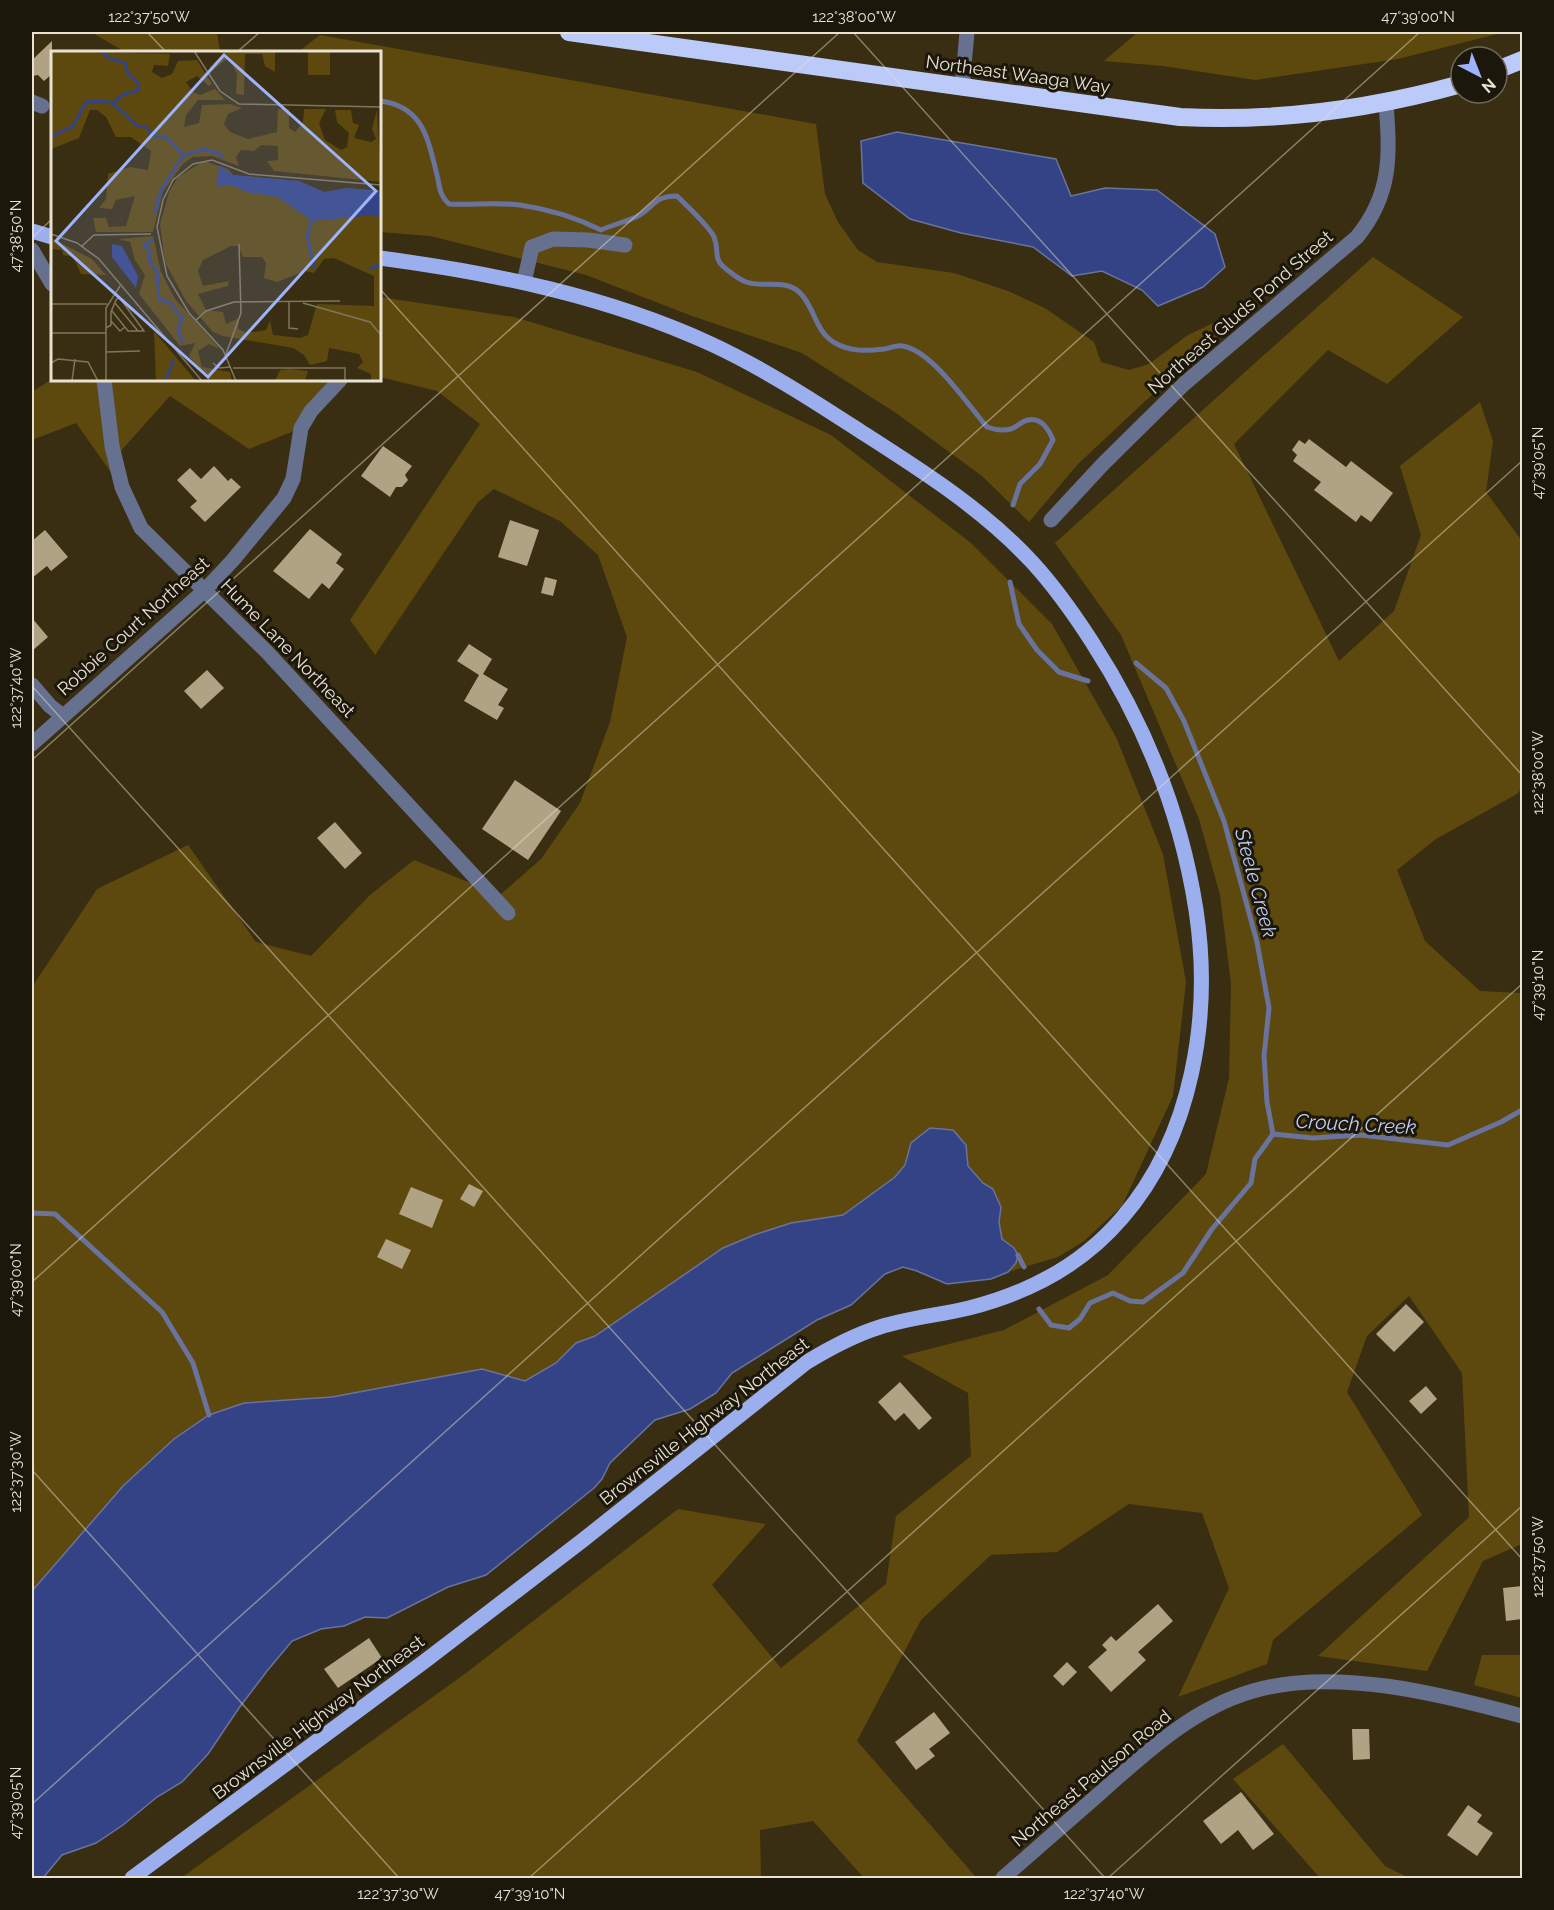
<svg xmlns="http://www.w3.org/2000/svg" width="1554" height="1910" font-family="Raleway,sans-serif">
	<rect width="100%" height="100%" fill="#392e11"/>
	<g fill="#5d490d">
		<polygon points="91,32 217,32 220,52 125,52"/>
		<polygon points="1138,32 1505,32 1398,59 1255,80 1163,66 1104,61"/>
		<polygon points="320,35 816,124 825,194 838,222 858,250 877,262 954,273 1008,291 1045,308 1094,342 1101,362 1129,370 1149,364 1188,335 1213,323 1218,336 1142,404 1078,464 1029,522 982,476 896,413 802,353 692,316 586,275 430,236 380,232 380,52 298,52"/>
		<polygon points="1373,257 1463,317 1387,384 1328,350 1234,444 1339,661 1394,611 1421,535 1400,466 1480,402 1493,441 1486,492 1522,541 1522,788 1517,794 1436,839 1397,870 1425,941 1480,991 1522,993 1522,1544 1483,1561 1427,1671 1318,1656 1469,1517 1462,1373 1409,1296 1367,1336 1347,1392 1422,1515 1273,1640 1267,1664 1178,1697 1229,1588 1202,1513 1129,1504 1057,1552 991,1555 921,1620 857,1741 975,1876 972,1878 864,1878 813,1821 760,1830 761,1878 181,1878 466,1673 678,1509 766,1524 712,1585 781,1668 886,1584 896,1516 971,1456 968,1393 902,1356 1004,1330 1108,1275 1206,1174 1229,1078 1231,984 1220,895 1199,819 1121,635 1055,543"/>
		<polygon points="380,297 514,317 697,372 831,435 971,543 1052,624 1116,737 1163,854 1186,982 1173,1096 1122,1206 1084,1241 1058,1257 1008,1272 991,1279 947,1284 917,1271 903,1267 885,1274 851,1305 817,1320 732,1373 716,1393 690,1409 655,1420 610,1463 602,1479 594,1488 486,1575 448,1587 387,1618 365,1617 344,1626 321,1629 292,1641 267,1671 239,1708 208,1754 182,1782 157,1797 123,1825 96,1843 62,1855 43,1878 32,1878 32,987 97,889 188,845 256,942 311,956 370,895 414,860 500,895 541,859 580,803 610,722 627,637 598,555 560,521 494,489 478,502 375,655 350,620 480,424 437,391 380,377"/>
		<polygon points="52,379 346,380 294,431 249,449 170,396 119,453 125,492 76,423 32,440 32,392"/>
		<polygon points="1482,1655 1522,1655 1522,1698 1474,1685"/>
		<polygon points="1283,1744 1385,1866 1409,1878 1320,1878 1233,1779"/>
	</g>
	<g fill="#344385" stroke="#6a739c" stroke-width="1.5">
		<polygon points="897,132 1056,159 1071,196 1105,188 1157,190 1215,234 1225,267 1203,287 1158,306 1142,290 1102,271 1072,276 1033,247 961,233 910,219 863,183 861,141"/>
		<polygon points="930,1128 953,1130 966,1145 968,1166 983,1183 993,1189 1001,1207 999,1222 1002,1239 1014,1248 1018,1255 1016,1263 1008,1272 991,1279 947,1284 917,1271 903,1267 885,1274 851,1305 817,1320 732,1373 716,1393 690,1409 655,1420 610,1463 602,1479 594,1488 486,1575 448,1587 387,1618 365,1617 344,1626 321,1629 292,1641 267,1671 239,1708 208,1754 182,1782 157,1797 123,1825 96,1843 62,1855 43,1878 32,1878 32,1591 123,1486 174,1439 209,1415 244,1403 332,1397 482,1369 525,1381 556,1363 576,1343 595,1336 723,1248 754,1235 791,1223 843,1215 895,1177 905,1165 911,1143"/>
	</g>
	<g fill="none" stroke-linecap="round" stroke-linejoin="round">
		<g stroke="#6a739c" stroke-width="5">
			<path d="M380 101C423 106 428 139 437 175 440 187 439 195 449 204 472 205 497 202 520 205 548 209 575 217 601 230 612 225 625 222 636 217 654 208 653 196 677 196 686 205 710 227 714 237 721 254 710 258 730 272 735 276 741 280 746 282 762 288 786 279 799 292 815 306 814 331 835 343 851 352 867 351 884 349 890 348 896 345 902 346 932 350 967 404 987 427 995 430 1002 431 1011 429 1017 427 1022 421 1028 420 1041 417 1049 430 1053 440L1040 464 1020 484 1013 505"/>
			<polyline points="1010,582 1019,624 1037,650 1059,672 1088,681"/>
			<polyline points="1136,663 1166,688 1184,721 1224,821 1257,942 1269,1008 1264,1056 1267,1102 1273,1134"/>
			<polyline points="1273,1134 1313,1138 1361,1135 1448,1145 1501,1122 1522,1110"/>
			<polyline points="32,1213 55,1214 162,1312 193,1363 209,1415"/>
			<polyline points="1018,1255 1024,1267"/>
			<polyline points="1039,1309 1051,1325 1069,1328 1080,1319 1090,1303 1113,1293 1130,1301 1143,1302 1183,1273 1212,1229 1251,1183 1255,1159 1273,1134"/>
		</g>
	</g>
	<g fill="#b0a383">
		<polygon points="52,41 52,74 44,81 38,75 32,76 32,60"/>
		<polygon points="1309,439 1346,467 1351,461 1393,493 1371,522 1361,515 1356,522 1314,490 1321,482 1293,461 1297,455 1292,450 1299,440 1305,444"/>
		<polygon points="383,446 412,466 405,475 408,480 402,487 396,487 390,497 361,476"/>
		<polygon points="214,466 228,481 231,478 241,487 205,522 190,507 197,501 177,480 190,468 201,479"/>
		<polygon points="510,520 539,530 527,566 498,557"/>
		<polygon points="310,529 342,554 336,563 344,569 329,589 322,583 309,599 273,571"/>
		<polygon points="45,530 68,557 51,571 47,566 32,578 32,541"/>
		<polygon points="545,577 557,580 553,596 541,593"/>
		<polygon points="32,618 48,637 32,651"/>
		<polygon points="469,644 492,659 483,674 508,689 498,705 504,708 497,720 464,701 479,675 457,661"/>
		<polygon points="207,670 224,688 201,709 184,691"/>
		<polygon points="515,780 561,811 528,860 482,829"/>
		<polygon points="335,822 362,853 345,869 317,838"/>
		<polygon points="469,1184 483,1191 474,1207 460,1199"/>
		<polygon points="411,1187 443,1200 432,1228 399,1214"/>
		<polygon points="386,1239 411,1250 402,1269 377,1257"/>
		<polygon points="1406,1304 1424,1322 1394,1352 1376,1334"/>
		<polygon points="900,1382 932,1418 919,1430 904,1413 895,1421 878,1402"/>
		<polygon points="1426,1386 1437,1399 1421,1414 1409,1401"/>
		<polygon points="1522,1586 1522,1619 1506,1621 1503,1588"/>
		<polygon points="1158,1604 1173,1621 1138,1652 1146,1660 1111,1692 1088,1667 1107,1650 1102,1645 1111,1636 1116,1641"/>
		<polygon points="369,1638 382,1658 338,1688 324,1669"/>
		<polygon points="1067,1662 1077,1672 1063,1686 1053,1676"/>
		<polygon points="934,1712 950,1733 929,1749 935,1756 916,1770 895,1742"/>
		<polygon points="1352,1729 1369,1729 1370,1759 1353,1760"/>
		<polygon points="1241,1792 1274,1834 1253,1850 1238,1830 1221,1844 1203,1821"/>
		<polygon points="1468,1805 1482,1815 1477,1822 1493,1833 1477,1856 1447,1835"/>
	</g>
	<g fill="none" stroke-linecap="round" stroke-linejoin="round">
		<g stroke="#66708f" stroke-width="15">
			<polyline points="962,88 967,32"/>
			<polyline points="32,102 42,106"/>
			<polyline points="32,250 52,284"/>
			<polyline points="524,282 532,247 553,239 588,240 625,245"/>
			<polyline points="104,380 112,446 122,487 141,528 267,652 508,913"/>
			<path d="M1051 520 1103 464 1184 384 1357 237C1392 194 1390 155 1386 103"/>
			<polyline points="32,685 50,706 63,716"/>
			<polyline points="32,744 205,590 233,560 284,498 293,479 301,428 311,411 340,380"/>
			<path d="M1003 1878C1035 1850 1067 1822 1099 1794 1145 1753 1193 1708 1253 1691 1335 1667 1441 1694 1522 1716"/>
		</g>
		<g stroke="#9bafef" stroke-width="15">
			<polyline points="32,231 52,237"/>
			<path d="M132 1878 425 1661 583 1540 807 1362C830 1348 854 1335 880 1327 909 1318 940 1315 969 1308 1028 1293 1082 1265 1122 1218 1193 1136 1212 1015 1196 910 1181 813 1145 724 1092 642 1074 614 1055 587 1032 562 983 509 921 470 860 431 812 400 763 368 711 344 607 296 493 273 380 258"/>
		</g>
		<g stroke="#bbcaf8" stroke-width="18">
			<path d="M569 32 1180 117C1277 122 1368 110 1461 84"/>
			<polyline points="1497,70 1522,60"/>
		</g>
	</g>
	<path fill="none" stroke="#e9e2d1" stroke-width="1.5" stroke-opacity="0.45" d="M147 32 166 52M853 32 1522 775M237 52 260 32M32 238 52 219M380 289 1522 1559M32 686 1105 1878M32 760 840 32M32 1282 1420 32M32 1470 399 1878M32 1804 1522 461M529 1878 1522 984M1108 1878 1522 1506"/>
	<g text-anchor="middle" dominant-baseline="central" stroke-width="6" stroke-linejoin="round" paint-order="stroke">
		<g font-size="18" fill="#e9e2d1" stroke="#1c170b">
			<text transform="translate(1018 74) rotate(8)">Northeast Waaga Way</text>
			<text transform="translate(1240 312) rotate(-41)">Northeast Gluds Pond Street</text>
			<text transform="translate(133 626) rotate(-42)">Robbie Court Northeast</text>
			<text transform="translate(288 648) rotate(46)">Hume Lane Northeast</text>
			<text transform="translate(704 1421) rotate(-38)">Brownsville Highway Northeast</text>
			<text transform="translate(318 1717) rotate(-37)">Brownsville Highway Northeast</text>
			<text transform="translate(1091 1778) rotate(-40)">Northeast Paulson Road</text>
		</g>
		<g font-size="20" font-style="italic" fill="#c1cef6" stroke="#1c170b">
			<text transform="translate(1256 883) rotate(75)">Steele Creek</text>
			<text transform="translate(1356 1124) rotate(3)">Crouch Creek</text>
		</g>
	</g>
	<g transform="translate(51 51)">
		<rect width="330" height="330" fill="#392e11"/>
		<path d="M0 0 119 3 117 15 103 14 101 21 111 27 121 23 127 10 146 9 161 33 158 35 146 25 135 31 142 41 149 44 164 38 174 49H147L135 64 133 76 148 72 151 54 179 53 191 57 177 63 173 73 179 81 197 88 226 81 227 58H238V77L244 81 252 71 253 58H275L268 72 274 89 290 99 296 96 298 82 286 71 284 59H300L302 72 308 74 303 87 320 91 325 88 321 78 326 59 330 131 223 120 216 110 227 109V95L210 94 203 100 190 99 185 106 188 115 161 105 142 106 132 113 112 141 102 181H45L42 167H55L58 176 75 175 84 145 65 149 61 158 48 157 55 148 57 123 79 116 97 119 100 100 80 86H65L55 66 46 59H39L28 87 0 98ZM174 0H224V21L214 15 211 3H194L193 44 185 43 186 23 178 6 161 20 158 17ZM257 0H279V24H257ZM153 110 177 118 182 124 248 130 273 141 296 137 330 140V330H320V323L306 317 312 311 308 303 278 297 276 310 259 314 253 304 242 297 172 285 162 281 135 250 114 211 109 173 118 141 127 126ZM180 195H187L192 206H211L215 212 213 227 226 231 254 220 263 222 273 208 283 207 323 225V255L266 253 257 284 249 287 222 284 219 269 215 279 196 282 187 278 188 267 175 273 172 261 155 259 147 243 177 235 178 230 152 235 147 220 152 209ZM102 185 110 221 124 248 169 298 158 293 147 300 151 316 179 321 181 330H158L138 305 144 292 129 295 88 243 94 224 84 209 79 191 67 188ZM0 187 41 208 55 224 30 223 22 206 12 204 11 199 0 198ZM103 280 145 330H105ZM239 318 257 320 254 330H224L229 319Z" fill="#5d490d" fill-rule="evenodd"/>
		<path d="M169 114 182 124 248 130 273 141 296 137 330 140V168L323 164 261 170 227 146 196 141 181 134 165 135ZM61 193 71 195 87 225 85 237 61 206Z" fill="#344385"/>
		<path fill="none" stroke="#344385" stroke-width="3" d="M52 0 57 7 74 12 77 23 88 33 86 40 73 43 62 52M0 86 22 75 35 51 52 50 61 52 87 75 96 76 100 84 116 87 132 104M133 104 153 98 169 103 171 107M104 162 110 139 132 105M261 170 256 184 264 219M102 188 93 194 98 198 99 212 106 220 108 248 118 251 131 267 127 279 132 293M318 218 329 214 330 206M114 330 123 309"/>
		<path fill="none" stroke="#7f765e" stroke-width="1.5" d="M143 0 169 40 188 53 330 56M0 183 26 192 48 208 151 330M31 195 43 184 100 183M238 251V277L247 278M64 252 87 280M252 252 319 271 330 284M0 253H56M60 270 69 280 74 276M144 270 155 260 183 251 289 250M55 277 60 274V261L65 249 68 246 93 280H77L61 260M0 282H55M55 301 89 300M175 303 190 262 188 193M0 312 7 308 37 311 47 330M162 312 168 317 180 316M182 317H294V330M21 330 24 308M55 330V257L69 235M69 330H89M185 330 172 299 138 262 116 225 106 176 112 149 122 129 142 113 161 109 198 123 330 134"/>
		<path fill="#9db4fd" fill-opacity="0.15" stroke="#9db4fd" stroke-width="3" d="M173 4 325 140 157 326 5 190Z"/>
		<rect width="330" height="330" fill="none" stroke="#e9e2d1" stroke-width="3"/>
	</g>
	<rect width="1554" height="1910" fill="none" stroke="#1c170b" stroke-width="66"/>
	<g transform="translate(1479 75) rotate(138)"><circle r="28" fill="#1c170b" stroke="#6e685a" stroke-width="1.5"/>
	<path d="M0-4.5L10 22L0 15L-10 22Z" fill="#9db4fd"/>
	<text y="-9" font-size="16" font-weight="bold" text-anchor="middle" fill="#e9e2d1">N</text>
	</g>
	<rect x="33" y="33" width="1488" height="1844" fill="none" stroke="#e9e2d1" stroke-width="2"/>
	<g font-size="15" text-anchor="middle" fill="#e9e2d1">
		<text x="149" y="22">122°37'50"W</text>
		<text x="854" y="22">122°38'00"W</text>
		<text x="1418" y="22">47°39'00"N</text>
		<text transform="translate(16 236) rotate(-90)" y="5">47°38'50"N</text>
		<text transform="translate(1538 463) rotate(-90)" y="5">47°39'05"N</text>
		<text transform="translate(16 688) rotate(-90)" y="5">122°37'40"W</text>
		<text transform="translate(1538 773) rotate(-90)" y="5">122°38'00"W</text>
		<text transform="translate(1538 985) rotate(-90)" y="5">47°39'10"N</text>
		<text transform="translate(16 1280) rotate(-90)" y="5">47°39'00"N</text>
		<text transform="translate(16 1472) rotate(-90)" y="5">122°37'30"W</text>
		<text transform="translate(1538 1557) rotate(-90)" y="5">122°37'50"W</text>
		<text transform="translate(16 1803) rotate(-90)" y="5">47°39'05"N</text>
		<text x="398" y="1899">122°37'30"W</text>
		<text x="530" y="1899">47°39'10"N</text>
		<text x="1104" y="1899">122°37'40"W</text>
	</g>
</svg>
